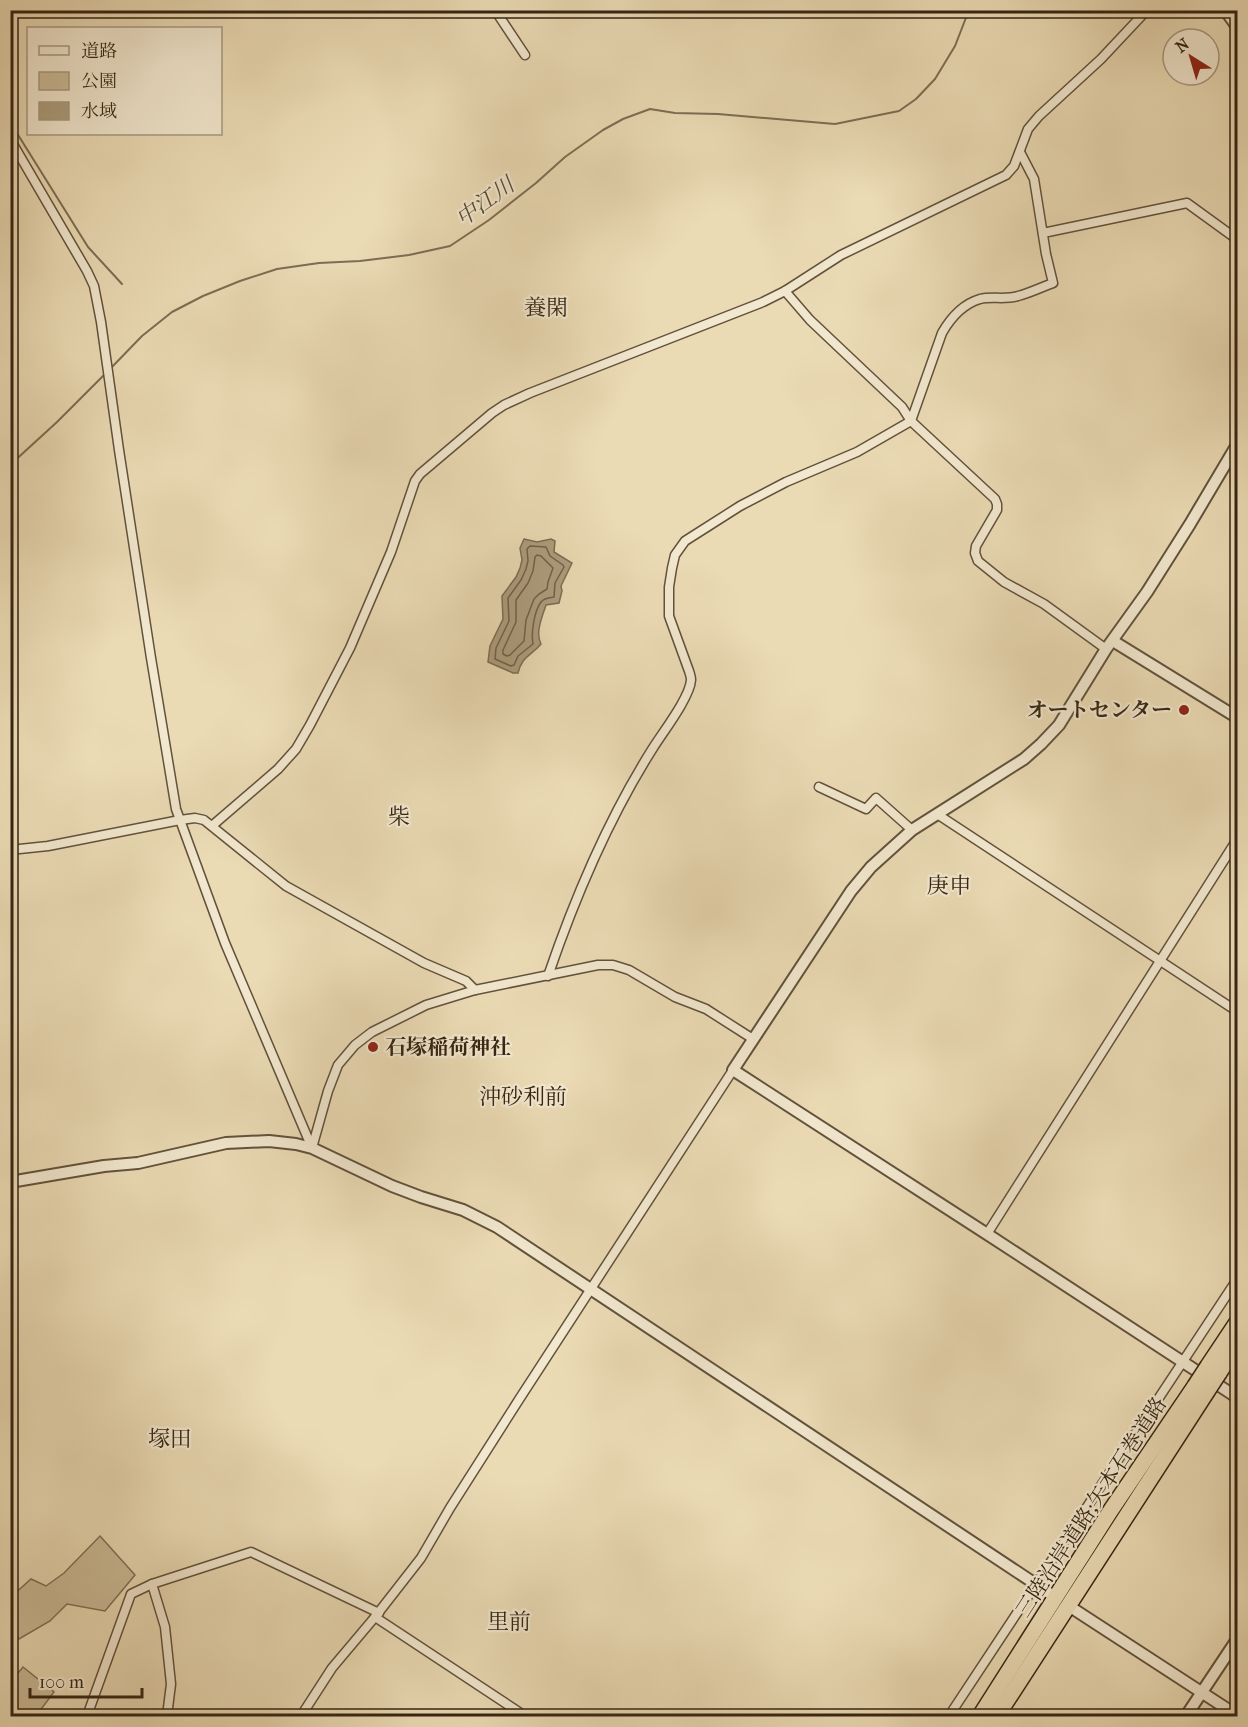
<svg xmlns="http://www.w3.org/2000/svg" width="1248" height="1727" font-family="'IM FELL French Canon','Noto Serif JP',serif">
	<rect width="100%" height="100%" fill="#ebdbb5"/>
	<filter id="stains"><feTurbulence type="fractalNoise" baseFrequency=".00333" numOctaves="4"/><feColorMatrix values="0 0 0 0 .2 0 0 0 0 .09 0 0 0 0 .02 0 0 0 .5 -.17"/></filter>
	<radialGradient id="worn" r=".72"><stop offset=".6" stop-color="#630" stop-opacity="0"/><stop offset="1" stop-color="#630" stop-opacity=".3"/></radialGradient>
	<g fill="#ccbc99" stroke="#807056" stroke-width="1.5">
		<polygon points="100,1536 135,1575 105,1611 67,1604 50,1621 19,1639 11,1629 11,1597 31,1579 46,1586 64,1573"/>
		<polygon points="23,1667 54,1692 36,1716 18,1716 11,1711 10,1683"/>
	</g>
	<path fill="#ad9d7e" stroke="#7d6d53" stroke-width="1.5" d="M524 539 537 542 551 539 555 541 554 552 572 563 561 586 562 591 559 603 546 605C542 617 535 633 541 644 531 656 522 656 518 673H513L488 662 490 646 503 619 502 596 516 577 520 568 522 560 520 548Z"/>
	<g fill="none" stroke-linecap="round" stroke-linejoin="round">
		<g stroke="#716148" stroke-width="1.5">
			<path d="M530 546 546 547 550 556 563 565 564 567 555 583 554 597C550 598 544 598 541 602 534 611 531 634 533 644L518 656 514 665 511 666 495 659 496 648 509 621 508 598 521 580 526 569 528 561 527 549Z"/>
			<polygon points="537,555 541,556 553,568 548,582 547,589 539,594 534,599 526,620 524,641 510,655 507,656 503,654 503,650 516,622 516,600 528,583 533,571 535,557"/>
		</g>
		<g stroke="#7d6d53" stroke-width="2">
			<polyline points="10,122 88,247 122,284"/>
			<polyline points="110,369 142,336 172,312 203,296 240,281 277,269 319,263 360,261 409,255 450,246 489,220 536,183 565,157 603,130 623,119 650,109 675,113 718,114 835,124 899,111 916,99 935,79 955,46 969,10"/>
			<polyline points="10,465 57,422 106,373"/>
		</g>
		<defs>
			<g id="minor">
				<polyline points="495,10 525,55"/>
				<polyline points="10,139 87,271 94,286 101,322 119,450 151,658 176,809 225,943 312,1148"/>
				<polyline points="1043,233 1187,203 1238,240"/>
				<polyline points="785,291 810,320 902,407 911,421 995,499 997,504 997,510 976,546 975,553 978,561 1004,582 1044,604 1106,649"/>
				<polyline points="819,787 866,809 876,798 912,830"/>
				<polyline points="937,814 1238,1012"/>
				<polyline points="213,825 278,769 296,749 310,725 350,648 391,552 415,481 420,474 492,413 504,405 530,393 763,302 785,291 841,255 1006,175 1014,166 1028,129 1039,116 1101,59 1147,10"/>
				<polyline points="10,850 48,846 180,820 195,818 204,820 286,886 424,963 466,981 475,990"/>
				<path d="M548 976C575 897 608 819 653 748 663 732 690 697 691 680 691 677 690 674 689 671L669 616V587L672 568 675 555 685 541 740 506 786 482 857 452 911 421 942 333C950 319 963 304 980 299 992 296 1005 300 1018 296 1030 293 1042 287 1053 283L1046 254 1034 179 1020 152"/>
				<polyline points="312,1148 328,1091 338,1065 355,1045 372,1032 426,1005 475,990 598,965 613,965 629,970 675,997 706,1009 753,1039"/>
				<polyline points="987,1234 1238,838"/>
				<polyline points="1232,1395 1238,1387"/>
				<polyline points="152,1584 165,1627 171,1684 167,1716"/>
				<polyline points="375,1617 525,1716"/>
				<polyline points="10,1716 11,1716"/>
				<polyline points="87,1716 131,1594 152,1584 251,1552 379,1613"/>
				<polyline points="301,1716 332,1668 375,1617 421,1558 450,1508 520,1398 733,1070"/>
				<polyline points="949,1716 1238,1278"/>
			</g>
			<g id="tertiary">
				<polyline points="1225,10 1238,28"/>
				<polyline points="1238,443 1190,524 1147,592 1106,649 1059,725 1041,744 1024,759 912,830 871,867 851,891 733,1070 987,1234 1238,1398"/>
				<polyline points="1113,641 1238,718"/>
				<polyline points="10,1182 104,1166 138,1163 226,1143 269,1141 296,1144 312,1148 392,1186 421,1197 463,1210 497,1227 1049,1593"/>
				<polyline points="1075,1610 1238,1716"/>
				<polyline points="1186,1716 1238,1638"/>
			</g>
			<g id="motorway">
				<polyline points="1208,1366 1238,1321"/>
				<polyline points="1219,1373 1238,1344"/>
				<polyline points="980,1716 1111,1510 1195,1386"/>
				<polyline points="997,1716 1206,1393"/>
			</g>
		</defs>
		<use href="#minor" stroke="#62523c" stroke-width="11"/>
		<use href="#tertiary" stroke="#62523c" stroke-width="14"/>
		<use href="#motorway" stroke="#352513" stroke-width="18"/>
		<use href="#minor" stroke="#f2e8cf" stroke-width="8"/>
		<use href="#tertiary" stroke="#f2e8cf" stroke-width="10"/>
		<use href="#motorway" stroke="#ebdbb5" stroke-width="15"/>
		<defs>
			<g id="motorway-bridge">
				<polyline points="1195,1386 1208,1366"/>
				<polyline points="1206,1393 1219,1373"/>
			</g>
		</defs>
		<use href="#motorway-bridge" stroke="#352513" stroke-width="18" stroke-linecap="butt"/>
		<use href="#motorway-bridge" stroke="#ebdbb5" stroke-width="15"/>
	</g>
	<g fill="#8f2418" stroke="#f2e8cf" stroke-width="2">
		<circle cx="1184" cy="710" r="6"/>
		<circle cx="373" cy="1047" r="6"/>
	</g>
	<g text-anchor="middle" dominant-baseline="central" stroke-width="4.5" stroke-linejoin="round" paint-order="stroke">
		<g font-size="21" font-weight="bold" fill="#352513" stroke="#f2e8cf" text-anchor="end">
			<text x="1172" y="710">オートセンター</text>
			<text x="385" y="1047" text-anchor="start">石塚稲荷神社</text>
		</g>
		<g font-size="21" fill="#352513" stroke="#f2e8cf">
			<text transform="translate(1091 1507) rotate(-57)">三陸沿岸道路;矢本石巻道路</text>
		</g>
		<g font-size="22" font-style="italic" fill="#594933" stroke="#f2e8cf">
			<text transform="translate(485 202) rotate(-36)">中江川</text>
		</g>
		<g font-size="22" fill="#352513" stroke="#f2e8cf">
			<text x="546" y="308">養閑</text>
			<text x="399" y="817">柴</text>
			<text x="949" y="886">庚申</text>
			<text x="523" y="1097">沖砂利前</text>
			<text x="170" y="1439">塚田</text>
			<text x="509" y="1622">里前</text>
		</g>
	</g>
	<rect width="1248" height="1727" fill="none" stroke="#ebdbb5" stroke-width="36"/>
	<rect x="12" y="12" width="1224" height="1703" fill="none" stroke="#352513" stroke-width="3"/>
	<rect x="18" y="18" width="1212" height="1691" fill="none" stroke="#352513" stroke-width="1.5"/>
	<rect x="27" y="27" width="195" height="108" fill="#f2e8cf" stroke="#a69a84" stroke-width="1.5"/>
	<rect x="39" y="46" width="30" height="9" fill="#f2e8cf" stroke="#a69a84" stroke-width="1.5"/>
	<text x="81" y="57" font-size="18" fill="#352513">道路</text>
	<rect x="39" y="72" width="30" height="18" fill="#ccbc99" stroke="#a69a84" stroke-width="1.5"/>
	<text x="81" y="87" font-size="18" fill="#352513">公園</text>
	<rect x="39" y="102" width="30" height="18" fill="#ad9d7e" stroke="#a69a84" stroke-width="1.5"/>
	<text x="81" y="117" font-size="18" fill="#352513">水域</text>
	<g transform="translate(1191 57) rotate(323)"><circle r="28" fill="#f2e8cf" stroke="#a69a84" stroke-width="1.5"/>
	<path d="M0-4.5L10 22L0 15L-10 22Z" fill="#8f2418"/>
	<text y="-9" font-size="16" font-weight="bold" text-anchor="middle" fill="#352513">N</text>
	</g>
	<path d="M30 1688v9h112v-9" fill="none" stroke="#352513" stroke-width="3"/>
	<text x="39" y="1688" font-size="18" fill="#352513" stroke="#f2e8cf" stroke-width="4.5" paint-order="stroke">100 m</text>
	<rect width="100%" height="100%" filter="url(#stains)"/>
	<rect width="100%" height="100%" fill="url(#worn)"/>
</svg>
